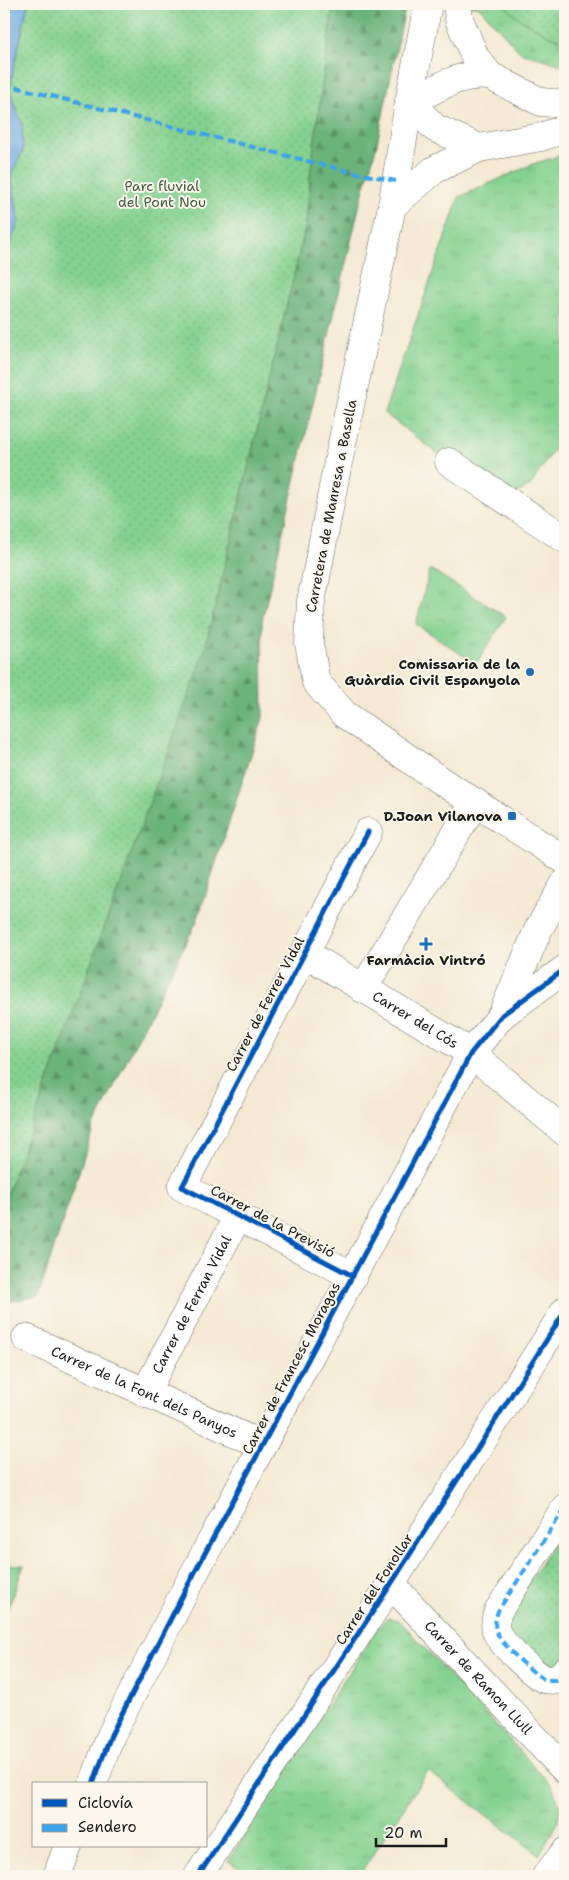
<svg xmlns="http://www.w3.org/2000/svg" width="569" height="1880" font-family="'Shantell Sans',sans-serif">
	<defs>
		<pattern id="grass-tufts" width="24" height="20" patternUnits="userSpaceOnUse" patternTransform="scale(1.25)"><rect width="24" height="20" fill="#84d190"/><path d="M3 7l-1-3M5 7V3M7 7l1-3M15 17l-1-3M17 17v-4M19 17l1-3" fill="none" stroke="#71b37c"/></pattern>
		<pattern id="forest-firs" width="22" height="20" patternUnits="userSpaceOnUse" patternTransform="scale(1.25)"><rect width="22" height="20" fill="#6bb37a"/><path d="M5 1l3.5 6h-7zM16 11l3.5 6h-7z" fill="#579163"/></pattern>
		<pattern id="park-dots" width="8" height="8" patternUnits="userSpaceOnUse" patternTransform="scale(1.25)"><rect width="8" height="8" fill="#84d190"/><path d="M2 2h.1M6 6h.1" fill="none" stroke="#71b37c" stroke-width="1.8" stroke-linecap="round"/></pattern>
	</defs>
	<rect width="100%" height="100%" fill="#fbf7ec"/>
	<filter id="ink" filterUnits="userSpaceOnUse"><feTurbulence type="fractalNoise" baseFrequency=".02" numOctaves="2"/><feDisplacementMap in="SourceGraphic" scale="10" xChannelSelector="R" yChannelSelector="G"/><feConvolveMatrix kernelMatrix="1 2 1 2 8 2 1 2 1" color-interpolation-filters="sRGB"/></filter>
	<filter id="wash" filterUnits="userSpaceOnUse"><feTurbulence type="fractalNoise" baseFrequency=".0096" numOctaves="4" result="noise"/><feDisplacementMap in="SourceGraphic" scale="20" xChannelSelector="R" yChannelSelector="G"/><feGaussianBlur stdDeviation="1.12" result="paint"/><feColorMatrix in="noise" values="0 0 0 0 0 0 0 0 0 0 0 0 0 0 0 0 0 1.4 0 .05"/><feComposite in="paint" operator="in"/></filter>
	<g filter="url(#wash)">
		<rect width="100%" height="100%" fill="#f4ead4"/>
		<g fill="url(#grass-tufts)" stroke="#507656">
			<polygon points="463,4 504,4 532,26 565,42 565,66 520,52 479,7"/>
			<polygon points="565,154 565,432 530,486 505,499 449,462 384,413 459,197 533,164"/>
			<polygon points="430,569 506,617 476,664 416,624"/>
			<polygon points="4,1564 24,1565 8,1609 4,1608"/>
			<polygon points="388,1618 399,1620 552,1786 560,1806 558,1823 539,1855 428,1771 359,1876 252,1876 228,1861 378,1627"/>
		</g>
		<polygon fill="url(#forest-firs)" stroke="#44684b" points="333,4 406,4 376,148 360,203 262,621 263,718 197,921 94,1126 38,1297 4,1302 4,1202 203,656 306,224 310,175"/>
		<g fill="url(#park-dots)" stroke="#507656">
			<polygon points="28,4 333,4 310,175 306,224 203,656 4,1202 4,258 19,221 11,176 23,151 22,123 9,90"/>
			<path d="M504 4H565V42C547 35 516 20 504 4Z"/>
			<polygon points="565,1525 565,1658 554,1665 544,1666 508,1638 506,1619"/>
		</g>
		<polygon fill="#73aae1" stroke="#48637e" points="4,4 28,4 9,90 22,123 23,151 11,176 19,221 4,258"/>
	</g>
	<g filter="url(#ink)">
		<g fill="none" stroke-linecap="round" stroke-linejoin="round">
			<defs>
				<g id="minor">
					<polyline points="457,4 459,19 475,57 490,76 541,102 565,104"/>
					<path d="M479 148 435 128 409 102C437 90 457 72 490 76"/>
					<polyline points="392,206 434,170 479,148 541,137 565,129"/>
					<polyline points="449,462 565,539"/>
					<path id="s1" d="M305 953 471 1053 565 1132"/>
					<polyline points="363,989 475,802"/>
					<polyline points="502,1015 538,930 565,883"/>
					<polyline points="353,1276 182,1187 368,832"/>
					<path id="s2" d="M26 1338 262 1445"/>
					<path id="s3" d="M145 1393 238 1216"/>
					<path d="M565 1508 498 1611C496 1617 494 1624 496 1631 500 1643 532 1673 544 1679 548 1680 552 1680 556 1680L565 1671"/>
					<path id="s4" d="M391 1584 565 1770"/>
					<polyline points="93,1784 111,1735 187,1587 471,1053 502,1015 565,969"/>
					<polyline points="57,1876 68,1846"/>
					<polyline points="198,1876 391,1584 565,1311"/>
					<polyline points="546,1876 565,1852"/>
				</g>
				<polyline id="major" points="428,4 409,102 392,206 335,477 318,567 311,601 309,643 316,682 344,714 441,781 565,860"/>
			</defs>
			<use href="#minor" stroke="#68645c" stroke-width="29"/>
			<use href="#major" stroke="#68645c" stroke-width="29"/>
			<use href="#minor" stroke="#fff" stroke-width="28"/>
			<use href="#major" stroke="#fff" stroke-width="28"/>
			<g stroke="#3da2ea" stroke-width="4" stroke-dasharray="8 4" stroke-linecap="butt">
				<polyline points="4,84 351,172 396,181"/>
				<path d="M565 1508 498 1611C496 1617 494 1624 496 1631 500 1643 532 1673 544 1679 548 1680 552 1680 556 1680L565 1671"/>
			</g>
			<defs>
				<g id="cycleway">
					<polyline points="353,1276 182,1187 368,832"/>
					<polyline points="93,1784 111,1735 187,1587 471,1053 502,1015 565,969"/>
					<polyline points="198,1876 391,1584 565,1311"/>
				</g>
			</defs>
			<use href="#cycleway" stroke="#fbf7ec" stroke-width="8"/>
			<use href="#cycleway" stroke="#0057b8" stroke-width="5"/>
		</g>
	</g>
	<g fill="#1f6fb2" stroke="#fbf7ec" stroke-width="2">
		<circle cx="530" cy="672" r="5"/>
		<rect x="507" y="811" width="10" height="10" rx="2.5"/>
		<path d="M423.5 936.5h5v5h5v5h-5v5h-5v-5h-5v-5h5z"/>
	</g>
	<g text-anchor="middle" dominant-baseline="central" stroke-width="4" stroke-linejoin="round" paint-order="stroke">
		<g font-size="14" fill="#405b45" stroke="#fbf7ec">
			<text x="162" y="186">Parc fluvial<tspan x="162" dy="16">del Pont Nou</tspan></text>
		</g>
		<g font-size="14" fill="#1c1c1c" stroke="#fbf7ec">
			<text transform="translate(331 506) rotate(-79)">Carretera de Manresa a Basella</text>
			<text transform="translate(265 1004) rotate(-62)">Carrer de Ferrer Vidal</text>
			<text stroke="none"><textPath href="#s1" startOffset="129">Carrer del Cós</textPath></text>
			<text transform="translate(273 1221) rotate(28)">Carrer de la Previsió</text>
			<text stroke="none"><textPath href="#s3" startOffset="100">Carrer de Ferran Vidal</textPath></text>
			<text transform="translate(291 1368) rotate(-62)">Carrer de Francesc Moragas</text>
			<text stroke="none"><textPath href="#s2" startOffset="130">Carrer de la Font dels Panyos</textPath></text>
			<text transform="translate(374 1589) rotate(-57)">Carrer del Fonollar</text>
			<text stroke="none"><textPath href="#s4" startOffset="128">Carrer de Ramon Llull</textPath></text>
		</g>
		<g font-size="14" font-weight="bold" fill="#1c1c1c" stroke="#fbf7ec" text-anchor="end">
			<text x="520" y="664">Comissaria de la<tspan x="520" dy="16">Guàrdia Civil Espanyola</tspan></text>
			<text x="502" y="816">D.Joan Vilanova</text>
			<text x="426" y="960" text-anchor="middle">Farmàcia Vintró</text>
		</g>
	</g>
	<rect width="569" height="1880" fill="none" stroke="#fbf7ec" stroke-width="20"/>
	<rect x="32" y="1782" width="175" height="65" fill="#fbf7ec" stroke="#a29f99"/>
	<rect x="42" y="1799" width="25" height="8" fill="#0057b8" stroke="#a29f99"/>
	<text x="78" y="1808" font-size="15" fill="#1c1c1c">Ciclovía</text>
	<rect x="42" y="1824" width="25" height="8" fill="#3da2ea" stroke="#a29f99"/>
	<text x="78" y="1832" font-size="15" fill="#1c1c1c">Sendero</text>
	<path d="M376 1838v8h70v-8" fill="none" stroke="#1c1c1c" stroke-width="2.5"/>
	<text x="384" y="1838" font-size="15" fill="#1c1c1c" stroke="#fbf7ec" stroke-width="4" paint-order="stroke">20 m</text>
</svg>
